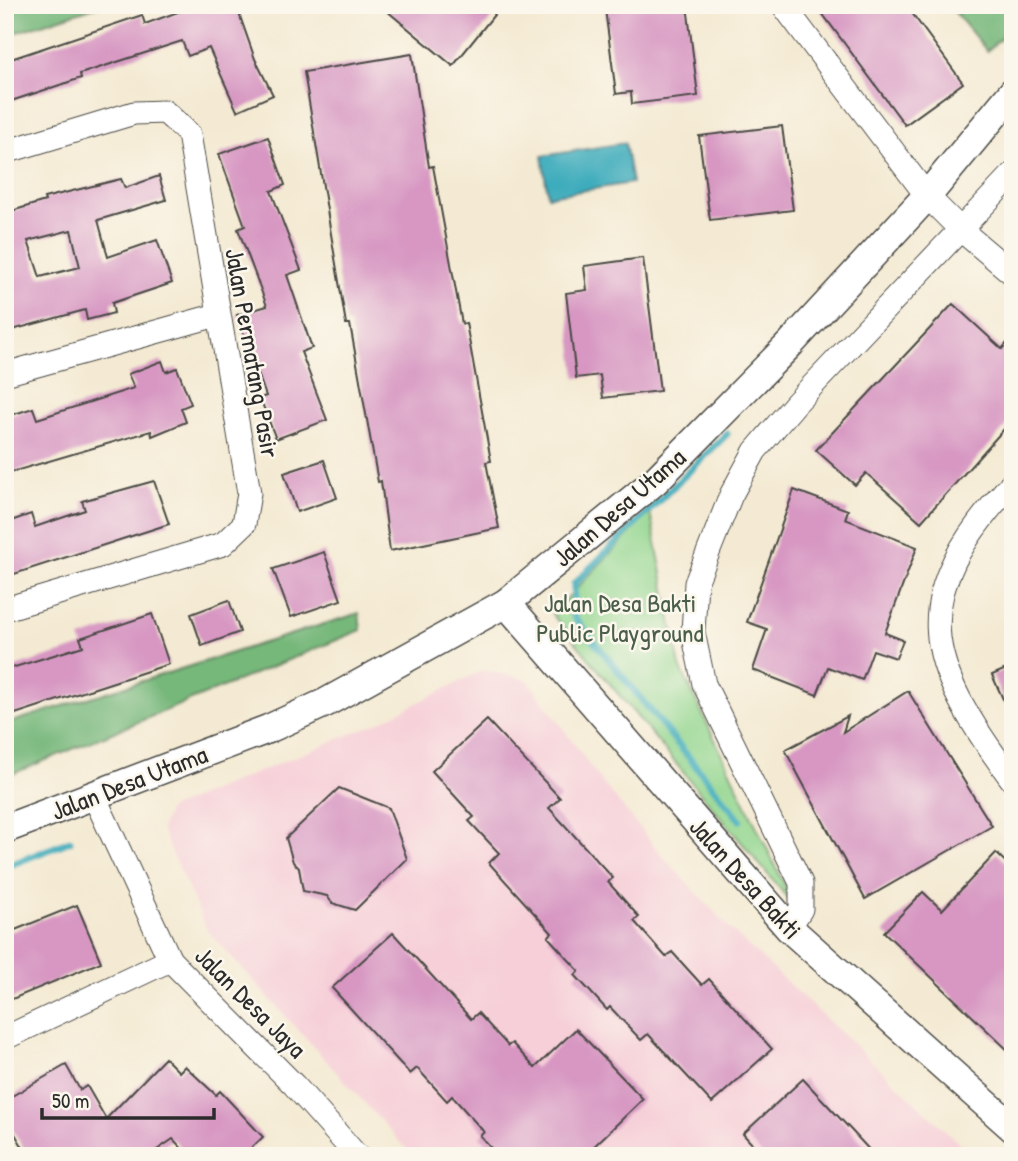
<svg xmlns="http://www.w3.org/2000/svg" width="1018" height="1161" font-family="'Patrick Hand',sans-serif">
	<rect width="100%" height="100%" fill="#fbf7ec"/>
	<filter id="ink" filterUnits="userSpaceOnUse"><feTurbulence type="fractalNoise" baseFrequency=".0143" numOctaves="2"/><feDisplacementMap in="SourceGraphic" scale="14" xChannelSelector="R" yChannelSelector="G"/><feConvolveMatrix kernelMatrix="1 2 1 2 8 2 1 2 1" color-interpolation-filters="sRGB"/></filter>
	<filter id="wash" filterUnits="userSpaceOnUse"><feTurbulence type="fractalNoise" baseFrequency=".00686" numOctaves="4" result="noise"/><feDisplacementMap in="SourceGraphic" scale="28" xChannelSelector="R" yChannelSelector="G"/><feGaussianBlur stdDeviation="1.57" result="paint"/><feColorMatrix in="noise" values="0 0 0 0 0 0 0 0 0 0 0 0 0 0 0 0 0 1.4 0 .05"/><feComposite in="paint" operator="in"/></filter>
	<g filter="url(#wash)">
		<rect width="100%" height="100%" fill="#f4ead3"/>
		<polygon fill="#f6cfd8" points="483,670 528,680 598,777 661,854 729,928 973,1156 413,1156 207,930 161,829 169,809 377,723"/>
		<polygon fill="#93d68f" stroke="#5f805d" stroke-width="2" points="650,512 680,667 795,907 552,614"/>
		<g fill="#76b77a" stroke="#507152" stroke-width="2">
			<polygon points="5,5 101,5 5,36"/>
			<polygon points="949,5 1013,5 1013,27 987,51"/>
			<polygon points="359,613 361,630 5,777 5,724"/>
		</g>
		<polygon fill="#3eacbc" stroke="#346c74" stroke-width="2" points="625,143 632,183 548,196 542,156"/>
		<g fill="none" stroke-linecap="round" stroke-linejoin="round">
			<g stroke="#3eacbc" stroke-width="7">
				<polyline points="727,434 574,584 574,617 740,820"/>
				<polyline points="5,867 70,841"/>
			</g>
		</g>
		<g id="blocks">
			<g fill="#d797c2" fill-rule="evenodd">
				<polygon points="197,5 236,5 255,59 273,95 237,111 209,48 188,56 182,41 80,74 81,78 5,103 5,61 142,15 145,24"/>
				<polygon points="380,5 502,5 453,66"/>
				<polygon points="626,5 687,5 698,96 632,104 631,92 616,94 605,9"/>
				<polygon points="816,5 906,5 963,83 905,125"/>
				<polygon points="412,54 429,167 433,166 462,324 466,323 491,461 486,462 499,528 390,551 381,481 378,482 350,324 346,324 304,72"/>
				<polygon points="782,126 793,210 710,220 699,136"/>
				<polygon points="268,137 285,185 271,191 301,270 287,275 312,348 301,352 327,420 276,439 260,398 266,396 237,315 267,306 238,229 245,226 219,154"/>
				<path d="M159 176 166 200 98 220 108 257 157 240 172 283 112 303 114 313 87 320 85 310 5 332V213L45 201 44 198 121 179 125 188ZM71 230 80 267 40 277 28 241Z"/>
				<polygon points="643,258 660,391 603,398 600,375 576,378 566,293 587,290 584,266"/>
				<polygon points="953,304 1002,349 1013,336 1013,419 921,522 866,473 855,485 816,450"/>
				<polygon points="162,361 166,372 177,368 191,404 181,408 186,422 152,436 151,431 5,474 5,417 33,408 37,419 134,388 128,374"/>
				<polygon points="324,460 337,498 297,512 284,473"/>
				<polygon points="154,481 169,524 5,577 5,523 31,514 35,527 85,510 82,501"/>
				<polygon points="794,490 848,510 845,519 917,547 885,633 903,640 896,658 873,650 862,680 828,667 817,695 753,670 767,629 747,622"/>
				<polygon points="324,552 341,600 291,617 273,569"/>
				<polygon points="229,600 240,632 202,646 191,614"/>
				<polygon points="152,614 169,664 12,715 5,694 5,670 83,646 80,638"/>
				<polygon points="1013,666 1013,721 992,675"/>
				<polygon points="908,691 992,826 865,899 785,750 848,716 843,732"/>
				<polygon points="487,720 560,798 549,808 613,878 608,882 639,917 634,921 666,957 672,952 702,985 709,979 772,1049 712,1103 648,1034 641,1040 610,1007 607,1010 575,975 579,971 548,937 552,933 489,863 499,853 469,821 474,817 432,771"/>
				<polygon points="339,788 389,808 407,859 355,910 332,903 327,896 303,891 299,868 293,862 286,838"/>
				<polygon points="996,853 1013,869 1013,1055 884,932 923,892 942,910"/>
				<polygon points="77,905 101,962 5,1002 5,934"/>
				<polygon points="393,933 471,1019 478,1013 508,1046 512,1043 535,1068 576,1029 643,1099 584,1156 498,1156 480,1136 484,1132 452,1096 447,1101 417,1068 410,1074 332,988"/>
				<polygon points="165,1058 179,1072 185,1066 216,1095 220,1091 263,1137 243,1156 189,1156 173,1139 148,1156 28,1156 5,1117 5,1100 66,1065 80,1090 87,1086 106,1119"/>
				<polygon points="803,1079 851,1130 875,1156 763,1156 743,1134"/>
			</g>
		</g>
	</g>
	<g filter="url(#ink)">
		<use href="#blocks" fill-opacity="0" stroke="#494844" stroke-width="2"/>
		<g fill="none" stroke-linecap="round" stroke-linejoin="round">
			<defs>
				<g id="minor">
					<polyline points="783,5 927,196 961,230 1013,274"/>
					<polyline points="5,152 134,113 165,112 189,134 249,493 244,524 223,544 5,609"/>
					<polyline points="5,374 217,315"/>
					<path d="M1013 482C904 599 923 660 1013 781"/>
					<polyline points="94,796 170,960 294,1085 357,1156"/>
					<polyline points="789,928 801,909 801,883 704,684 693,632 696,583 731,495 755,451 796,403 1013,174"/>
					<polyline points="5,1038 170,960"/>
				</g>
				<g id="tertiary">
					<polyline points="506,603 789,928 1013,1128"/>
					<polyline points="5,829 268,729 325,703 506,603 655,481 791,343 927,196 1013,92"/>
				</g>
			</defs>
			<use href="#minor" stroke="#494844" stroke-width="25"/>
			<use href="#tertiary" stroke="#494844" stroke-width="31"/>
			<use href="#minor" stroke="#fff" stroke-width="23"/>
			<use href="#tertiary" stroke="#fff" stroke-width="28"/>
		</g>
	</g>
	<g text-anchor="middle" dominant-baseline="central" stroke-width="5" stroke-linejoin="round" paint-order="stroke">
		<g font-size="26" fill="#2b2b2b" stroke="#fbf7ec">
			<text transform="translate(253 353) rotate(80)">Jalan Permatang Pasir</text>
			<text transform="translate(619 507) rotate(-41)">Jalan Desa Utama</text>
			<text transform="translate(129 782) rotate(-21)">Jalan Desa Utama</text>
			<text transform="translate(746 878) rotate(48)">Jalan Desa Bakti</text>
			<text transform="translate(251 1002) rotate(45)">Jalan Desa Jaya</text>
		</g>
		<g font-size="26" fill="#4a5e49" stroke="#fbf7ec">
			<text x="620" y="602">Jalan Desa Bakti<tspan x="620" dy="30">Public Playground</tspan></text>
		</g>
	</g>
	<rect width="1018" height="1161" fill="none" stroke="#fbf7ec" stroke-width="28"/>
	<path d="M42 1108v10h172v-10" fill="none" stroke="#2b2b2b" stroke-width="3.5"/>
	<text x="52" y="1108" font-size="21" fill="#2b2b2b" stroke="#fbf7ec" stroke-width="5" paint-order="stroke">50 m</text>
</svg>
